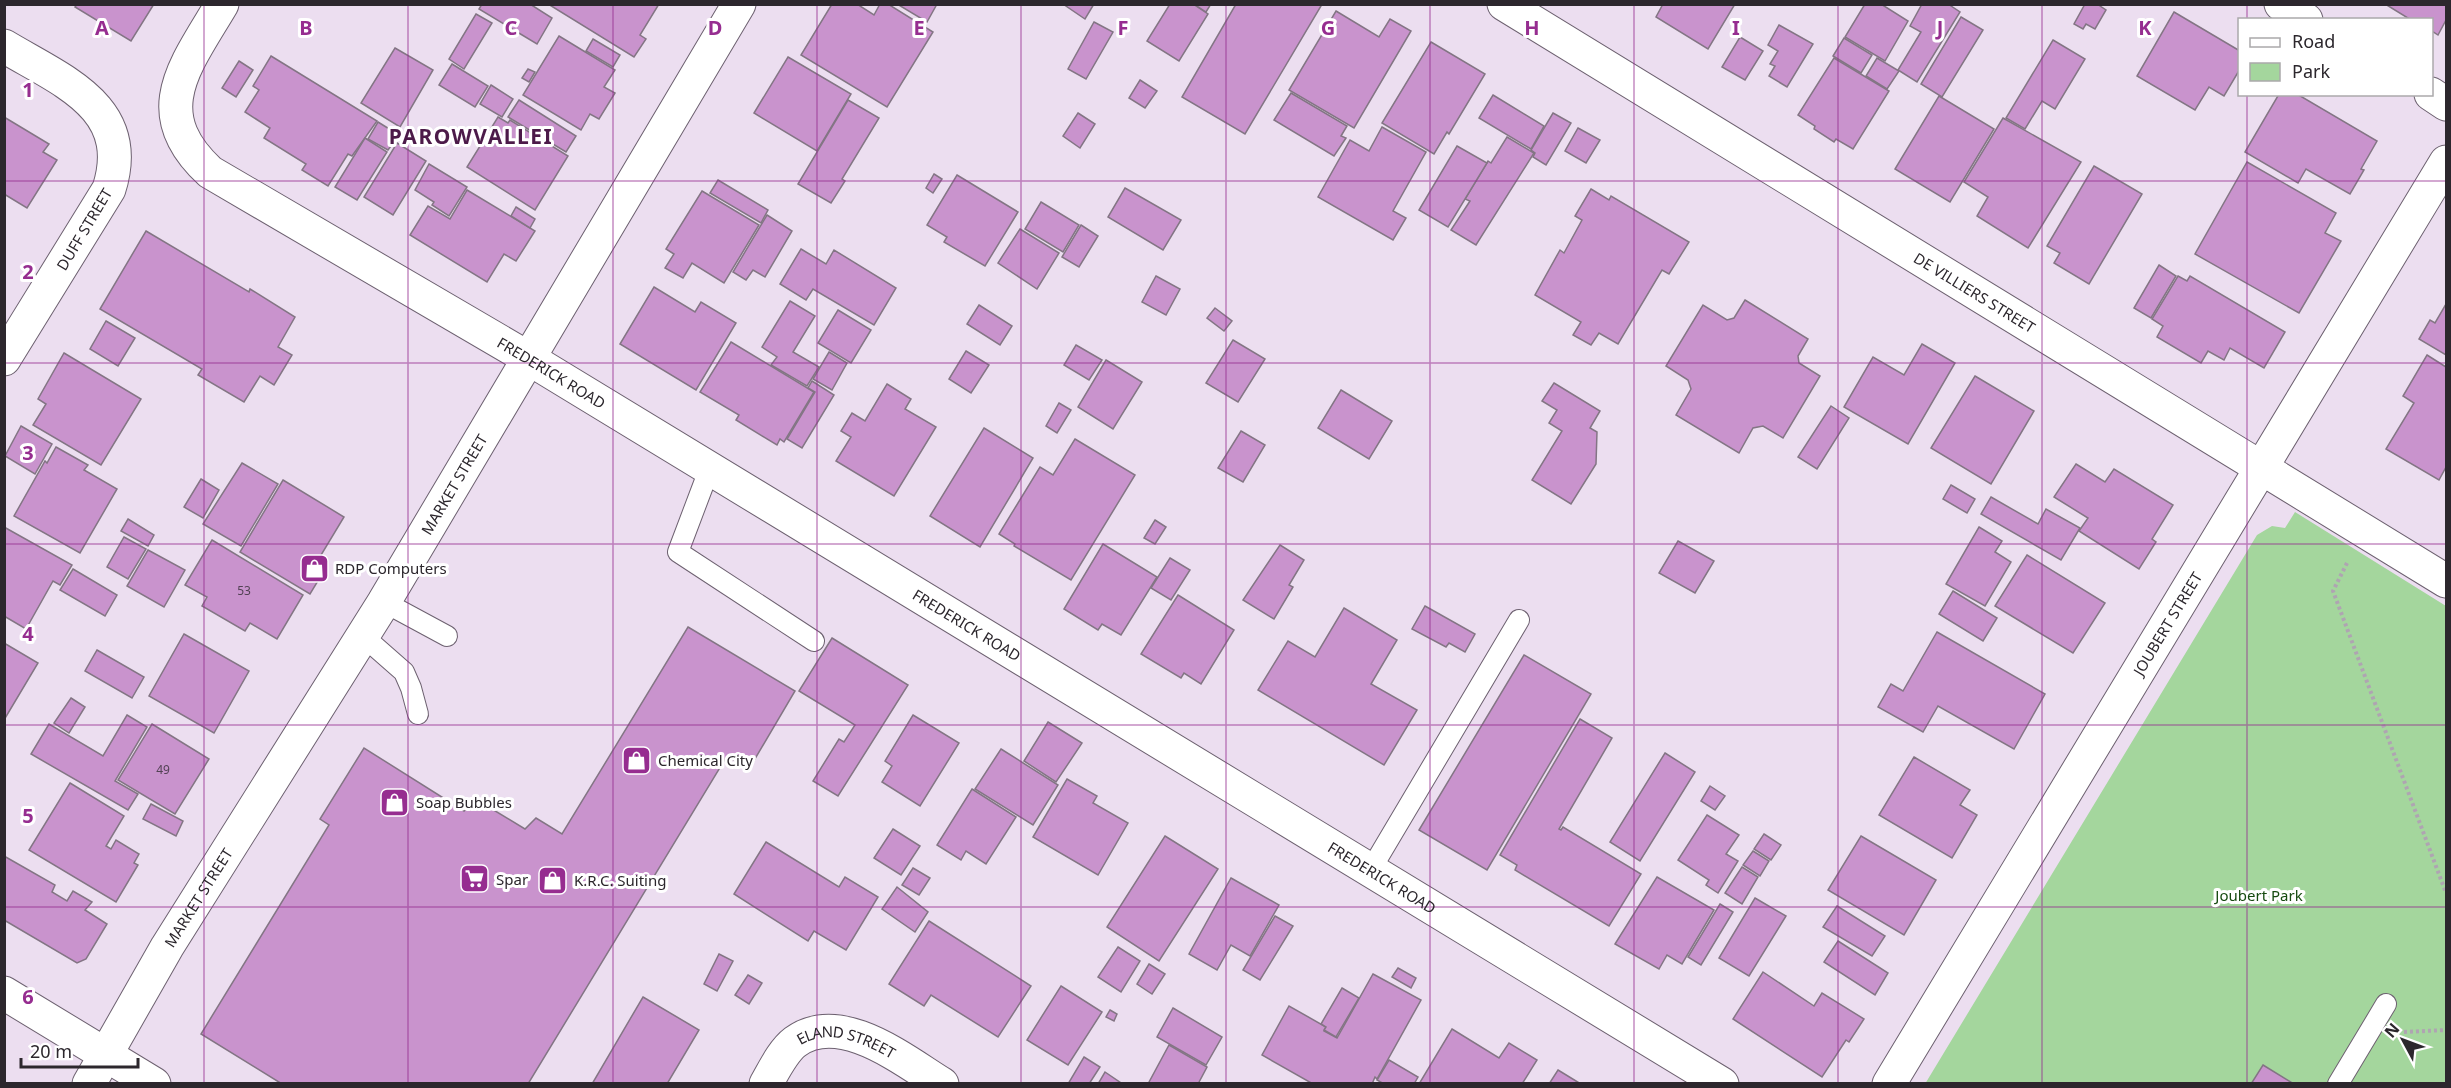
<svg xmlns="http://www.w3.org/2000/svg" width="2451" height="1088" font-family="'Noto Sans',sans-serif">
	<rect width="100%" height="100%" fill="#ecdef0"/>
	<polygon fill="#a4d69d" points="2295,512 2446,606 2446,1083 1925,1084 2257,535 2272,526 2285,528"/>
	<g fill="#c993cd" stroke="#837584" stroke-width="1.5">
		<polygon points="77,4 154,4 131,41 75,7"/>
		<polygon points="482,4 530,4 552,18 537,44 479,9"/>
		<polygon points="548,4 659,4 640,35 646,39 634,57"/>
		<polygon points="832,4 857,4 874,15 880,4 888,4 933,32 887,107 801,55"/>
		<polygon points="897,4 937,4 927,22"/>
		<polygon points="1063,4 1094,4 1085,19"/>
		<polygon points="1170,4 1193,4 1208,14 1179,61 1147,41"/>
		<polygon points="1194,4 1211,4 1206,12"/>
		<polygon points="1236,4 1318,4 1321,6 1245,134 1182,97"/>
		<polygon points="1663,4 1735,4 1708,49 1656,17"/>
		<polygon points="1865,4 1881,4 1908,21 1885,61 1845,37"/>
		<polygon points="1922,4 1948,4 1960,12 1917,82 1898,70 1921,32 1910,26"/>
		<polygon points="2085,4 2097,4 2106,10 2095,29 2086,24 2083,29 2074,24"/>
		<polygon points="2385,4 2446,4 2446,20 2438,35 2432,31 2432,20 2411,20"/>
		<polygon points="1336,11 1379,37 1390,19 1411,31 1354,128 1289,90"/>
		<polygon points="2174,12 2240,51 2240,69 2224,96 2209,87 2195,110 2137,76"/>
		<polygon points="476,14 492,23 464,69 449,59"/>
		<polygon points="1961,17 1983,30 1942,97 1921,84"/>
		<polygon points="1094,22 1113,32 1086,79 1068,69"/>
		<polygon points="1779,25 1813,44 1787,87 1769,76 1775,66 1770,64 1778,51 1768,45"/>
		<polygon points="559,36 615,70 604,87 615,93 599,119 590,114 581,130 523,95"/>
		<polygon points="1740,37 1763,51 1745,80 1722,67"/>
		<polygon points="1844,38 1872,55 1861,73 1833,56"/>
		<polygon points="593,39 620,55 613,67 586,51"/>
		<polygon points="2053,40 2085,59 2055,109 2042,101 2025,129 2006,118"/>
		<polygon points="1431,42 1485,74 1449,134 1447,132 1434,154 1382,123"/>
		<polygon points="395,48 433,70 400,127 361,103"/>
		<polygon points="271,56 377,121 352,156 348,154 328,186 302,170 306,164 264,138 270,128 245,112 259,90 253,86"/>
		<polygon points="788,57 851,94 817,151 754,113"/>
		<polygon points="1834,58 1889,91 1853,149 1836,139 1834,142 1814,129 1815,126 1798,115"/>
		<polygon points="1877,58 1899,71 1887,89 1866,76"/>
		<polygon points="239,61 253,70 236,97 222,88"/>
		<polygon points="452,64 488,86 475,107 439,85"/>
		<polygon points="528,69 535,72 529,82 522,78"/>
		<polygon points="1140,80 1157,91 1145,108 1129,98"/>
		<polygon points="491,85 513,99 502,117 480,104"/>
		<polygon points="1291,93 1347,126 1341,136 1346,138 1334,156 1274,120"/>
		<polygon points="2279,94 2297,94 2377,141 2361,169 2364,170 2350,194 2306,169 2298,183 2245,152"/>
		<polygon points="1493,95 1544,126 1531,149 1479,118"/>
		<polygon points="1939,96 1994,129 1950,202 1895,169"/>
		<polygon points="519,100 576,136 566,152 508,117"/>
		<polygon points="848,100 879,118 842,179 845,181 831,203 798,184"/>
		<polygon points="1078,113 1095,124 1080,148 1063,136"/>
		<polygon points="1553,113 1571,123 1546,165 1533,157 1535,153 1531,150"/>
		<polygon points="4,117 49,144 43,152 57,160 27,208 4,194"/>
		<polygon points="498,117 508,123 510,120 568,156 535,210 467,167"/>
		<polygon points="2003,118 2081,162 2028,248 1977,216 1988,197 1964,182"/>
		<polygon points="378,122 399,135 388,150 368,139"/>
		<polygon points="1382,127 1426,152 1393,211 1406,218 1393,240 1318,197 1350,140 1369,151"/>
		<polygon points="1578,128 1600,140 1586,163 1565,151"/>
		<polygon points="1507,137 1534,153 1476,245 1451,230 1470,201 1465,199 1488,161 1491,163"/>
		<polygon points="365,138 387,152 357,200 335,187"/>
		<polygon points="397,143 426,161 393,215 364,197"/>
		<polygon points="1457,146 1487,163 1448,227 1419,210"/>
		<polygon points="2247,162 2336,213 2325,233 2341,241 2299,313 2195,254"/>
		<polygon points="429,164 467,187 449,216 432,205 434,202 415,190"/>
		<polygon points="2094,166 2142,194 2089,284 2054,263 2060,253 2047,246"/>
		<polygon points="934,174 942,179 933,193 926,188"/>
		<polygon points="957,175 1018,212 985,266 944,242 947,237 927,225"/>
		<polygon points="718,180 768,210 761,223 710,193"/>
		<polygon points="1125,188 1181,220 1163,250 1108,217"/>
		<polygon points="1591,189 1609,200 1611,196 1689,242 1669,274 1662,270 1618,344 1599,333 1591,345 1573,335 1581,322 1535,295 1560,250 1564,253 1582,220 1575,216"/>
		<polygon points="467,190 535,231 516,261 504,254 487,282 410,235 428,206 450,219"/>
		<polygon points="702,191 759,225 724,283 692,263 683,278 665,268 674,254 666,249"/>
		<polygon points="1041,202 1079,225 1063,252 1025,229"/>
		<polygon points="516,207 535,219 530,228 511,216"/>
		<polygon points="767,215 792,231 765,277 753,270 746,280 733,272"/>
		<polygon points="1081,225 1098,236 1079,267 1062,257"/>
		<polygon points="1020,229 1059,253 1037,289 998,263"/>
		<polygon points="146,231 249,292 250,289 295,317 278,347 292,355 274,385 260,376 244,402 198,375 202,369 100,309"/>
		<polygon points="801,249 826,264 834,250 896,288 874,325 813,289 806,300 780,284"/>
		<polygon points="2159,265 2176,276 2151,318 2134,308"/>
		<polygon points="1156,276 1180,289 1166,315 1142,302"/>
		<polygon points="2178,276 2187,281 2190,276 2285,332 2264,368 2230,348 2224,360 2208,351 2201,363 2157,337 2163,326 2152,319"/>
		<polygon points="654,287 695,312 701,302 736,323 696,390 620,344"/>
		<polygon points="1745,300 1808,339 1798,356 1799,363 1820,376 1783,438 1763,426 1753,428 1739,453 1676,415 1691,389 1688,380 1666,366 1703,305 1727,320 1734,318"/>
		<polygon points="790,301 815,316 793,352 819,367 807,386 771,365 777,357 762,347"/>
		<polygon points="2446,304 2446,355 2419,339 2430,320 2435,323"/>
		<polygon points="979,305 1012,326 1000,345 967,324"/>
		<polygon points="1215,308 1232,321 1224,331 1207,318"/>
		<polygon points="838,310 871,330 851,363 818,343"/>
		<polygon points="106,321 135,338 118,366 90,349"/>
		<polygon points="1233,340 1265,359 1238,402 1206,383"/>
		<polygon points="731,342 814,392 784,442 780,439 777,445 736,420 739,415 700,392"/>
		<polygon points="1922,344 1955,363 1908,444 1844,407 1873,357 1904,375"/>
		<polygon points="1076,345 1102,360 1089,380 1064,365"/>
		<polygon points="966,351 989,365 971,393 949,379"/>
		<polygon points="829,352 847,363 832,390 813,379"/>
		<polygon points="64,353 141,399 101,465 33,425 46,404 38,399"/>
		<polygon points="2427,355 2446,367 2446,467 2439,480 2386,449 2414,403 2403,396"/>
		<polygon points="1106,360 1142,382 1113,429 1078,407"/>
		<polygon points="1975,376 2034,411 1991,484 1931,448"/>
		<polygon points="812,381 834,395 802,448 787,439 815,392 808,388"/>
		<polygon points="1554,383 1600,411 1590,428 1597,432 1596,464 1571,504 1532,480 1562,431 1549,423 1557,410 1542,401"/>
		<polygon points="887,384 911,399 905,409 936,427 894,496 836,461 851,437 841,431 852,413 865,421"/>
		<polygon points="1341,390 1392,421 1369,459 1318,428"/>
		<polygon points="1059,403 1071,410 1057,433 1046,426"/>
		<polygon points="1831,406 1849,418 1817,469 1798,457"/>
		<polygon points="21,426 52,444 35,474 5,456"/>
		<polygon points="984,428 1033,458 980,547 930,516"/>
		<polygon points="1241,431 1265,445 1243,482 1218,468"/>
		<polygon points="1075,439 1135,475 1071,580 1014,546 1015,544 999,534 1040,467 1053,475"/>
		<polygon points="56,447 88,465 84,470 117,489 80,553 14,516 45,461 47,463"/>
		<polygon points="242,463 278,484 241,546 203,524"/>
		<polygon points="2076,464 2105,482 2114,469 2173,505 2152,539 2156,542 2139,569 2079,531 2088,518 2054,497"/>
		<polygon points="201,479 219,490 203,518 184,507"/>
		<polygon points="283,480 344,517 318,560 327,566 310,594 240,552"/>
		<polygon points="1951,485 1975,499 1967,513 1943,499"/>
		<polygon points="1991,497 2038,524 2046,509 2080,528 2061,560 1981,514"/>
		<polygon points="128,519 154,535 148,546 121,531"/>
		<polygon points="1155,520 1166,527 1155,544 1144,538"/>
		<polygon points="4,527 72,565 60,585 53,581 26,629 4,616"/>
		<polygon points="1979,527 2002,541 1995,552 2011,562 1985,606 1946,584"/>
		<polygon points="124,537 146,549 128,579 107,567"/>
		<polygon points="212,540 303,595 277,639 250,623 245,631 202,606 207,597 185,585"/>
		<polygon points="1678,541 1714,561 1695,593 1659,573"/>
		<polygon points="1103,544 1157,577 1121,635 1102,624 1098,630 1064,609"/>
		<polygon points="1280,545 1304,560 1289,585 1293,587 1274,619 1243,600"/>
		<polygon points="148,550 185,570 164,607 127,586"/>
		<polygon points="2027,555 2105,603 2073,653 1995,606"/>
		<polygon points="1170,558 1190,570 1171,600 1151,588"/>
		<polygon points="73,569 117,595 105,616 60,590"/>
		<polygon points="1953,591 1997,618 1983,641 1939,614"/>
		<polygon points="1178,595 1234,630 1201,684 1184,673 1181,678 1141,654"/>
		<polygon points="1425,606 1475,634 1465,652 1449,643 1446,647 1412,629"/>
		<polygon points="1344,608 1397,640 1371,684 1417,710 1384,765 1258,690 1288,641 1315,657"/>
		<polygon points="688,627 795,691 749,769 727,756 528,1084 282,1084 201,1034 329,825 320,819 364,748 464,811 477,800 525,829 536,818 562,834"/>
		<polygon points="1937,632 2045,694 2014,749 1938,706 1923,732 1878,707 1891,684 1903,691"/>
		<polygon points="184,634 249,671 214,733 149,696"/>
		<polygon points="832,638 908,685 838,796 813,781 839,739 844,742 855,725 799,691"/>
		<polygon points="4,643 38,663 4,720"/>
		<polygon points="97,650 144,677 132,698 85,671"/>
		<polygon points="1524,655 1591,694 1487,870 1419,830"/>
		<polygon points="71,698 85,707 69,733 54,723"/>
		<polygon points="127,715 147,727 115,781 138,794 128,810 31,754 49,724 103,756"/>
		<polygon points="913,715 959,743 920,806 882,782 892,766 885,761"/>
		<polygon points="1580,719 1612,738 1559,829 1561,830 1563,827 1641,874 1609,926 1515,870 1517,865 1500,855"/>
		<polygon points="1048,722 1082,743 1056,782 1024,761"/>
		<polygon points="152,724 209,759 175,814 118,780"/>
		<polygon points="1001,749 1058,785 1033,825 975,789"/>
		<polygon points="1665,753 1695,772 1640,861 1610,842"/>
		<polygon points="1914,757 1970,790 1960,805 1977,815 1952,858 1879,815"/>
		<polygon points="1067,779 1097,796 1093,803 1128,823 1098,875 1033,837"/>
		<polygon points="70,783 124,816 106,846 111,849 116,840 139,854 134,863 138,865 116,902 29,850"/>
		<polygon points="1710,786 1725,796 1715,810 1701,801"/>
		<polygon points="972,789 1016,817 986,864 966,851 961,860 937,845"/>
		<polygon points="151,804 183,821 176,836 143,819"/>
		<polygon points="1707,815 1739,835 1726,854 1738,861 1718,893 1706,885 1709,880 1678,860"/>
		<polygon points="893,829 920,846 901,875 874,858"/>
		<polygon points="1764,834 1781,845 1771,860 1754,849"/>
		<polygon points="1165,836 1218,869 1159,961 1107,927"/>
		<polygon points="1861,836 1936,880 1904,935 1828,890"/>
		<polygon points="766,842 839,887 845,877 878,897 846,950 814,931 808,941 734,894"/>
		<polygon points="1753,851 1769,861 1760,876 1743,865"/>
		<polygon points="4,856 55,885 52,892 67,901 73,891 92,902 85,910 107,924 86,959 77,963 4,920"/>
		<polygon points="1742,867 1758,877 1742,904 1725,893"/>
		<polygon points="913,868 930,878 919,895 902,885"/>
		<polygon points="1657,877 1714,910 1682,964 1667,955 1659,969 1615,944"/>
		<polygon points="1231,878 1279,905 1250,956 1231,945 1217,970 1189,954"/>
		<polygon points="897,887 928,912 915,932 882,909"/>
		<polygon points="1755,898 1786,916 1749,976 1719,958"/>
		<polygon points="1720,904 1733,912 1701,965 1688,957"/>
		<polygon points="1837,906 1885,936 1872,956 1823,927"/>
		<polygon points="1275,916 1293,926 1260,980 1243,970"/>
		<polygon points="929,921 1031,986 998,1037 931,995 924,1006 889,984"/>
		<polygon points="1838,941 1888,973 1875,995 1824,962"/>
		<polygon points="1118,947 1140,961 1121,992 1098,977"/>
		<polygon points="719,954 733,961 717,991 704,984"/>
		<polygon points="1149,964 1165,974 1152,994 1137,984"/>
		<polygon points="1398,968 1416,978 1411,988 1392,977"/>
		<polygon points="1763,972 1814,1006 1822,993 1864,1019 1849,1042 1846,1040 1822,1077 1733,1019"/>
		<polygon points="1373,974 1421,1000 1377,1079 1375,1077 1372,1084 1313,1084 1262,1055 1289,1006 1326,1027 1324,1031 1337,1038"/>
		<polygon points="748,975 762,983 749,1004 735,995"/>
		<polygon points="1061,986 1102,1012 1068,1065 1027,1040"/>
		<polygon points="1342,988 1359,998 1336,1037 1324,1030 1326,1027 1321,1024"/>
		<polygon points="643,997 699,1030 667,1084 592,1084"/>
		<polygon points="1173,1008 1222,1037 1206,1065 1157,1037"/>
		<polygon points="1110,1010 1117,1014 1114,1021 1106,1017"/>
		<polygon points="1452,1029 1499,1058 1509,1043 1537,1060 1522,1084 1419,1084"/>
		<polygon points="1169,1045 1207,1067 1198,1084 1148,1084"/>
		<polygon points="1084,1057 1100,1067 1089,1084 1068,1084"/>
		<polygon points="1389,1060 1418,1077 1414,1084 1384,1084 1377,1080"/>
		<polygon points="2263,1065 2294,1084 2251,1084"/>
		<polygon points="1558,1070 1581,1084 1549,1084"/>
		<polygon points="1105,1072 1121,1083 1121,1084 1098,1084"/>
	</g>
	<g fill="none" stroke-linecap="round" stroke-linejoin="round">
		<defs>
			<g id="service">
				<polyline points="709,470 678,552 814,641"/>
				<polyline points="384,602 447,636"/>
				<polyline points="363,636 404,672 411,688 418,714"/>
				<polyline points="1370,871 1519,620"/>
				<polyline points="2338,1084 2386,1004"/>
			</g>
			<g id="minor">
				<path id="s1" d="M222 4C186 65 145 112 210 172L528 358 1722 1084"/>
				<path id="s2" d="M1504 4 2446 581"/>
				<polyline points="2281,4 2306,20"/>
				<path d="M4 46C62 81 135 107 109 189L4 359"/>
				<polyline points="2431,94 2446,104"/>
				<polyline points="4,993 154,1084"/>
				<path id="s3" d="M766 1084C774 1070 783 1051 795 1042 840 1009 903 1060 942 1084"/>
				<path id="s4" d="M1889 1084 2446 162"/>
			</g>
			<g id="tertiary">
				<path id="s5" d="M89 1084 167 947 384 602 739 4"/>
			</g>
		</defs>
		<use href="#service" stroke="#6d6170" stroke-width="22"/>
		<use href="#minor" stroke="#6d6170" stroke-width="35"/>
		<use href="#tertiary" stroke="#6d6170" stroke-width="35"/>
		<g stroke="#afa4b2" stroke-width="4" stroke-dasharray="3 3" stroke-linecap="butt">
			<polyline points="2347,563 2333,591 2446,893"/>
			<polyline points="2404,1032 2446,1030"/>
		</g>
		<use href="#service" stroke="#fff" stroke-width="20"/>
		<use href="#minor" stroke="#fff" stroke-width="33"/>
		<use href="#tertiary" stroke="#fff" stroke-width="33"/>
	</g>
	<path fill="none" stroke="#962d90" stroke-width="1.5" stroke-opacity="0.55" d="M204 4V1084M408 4V1084M613 4V1084M817 4V1084M1021 4V1084M1226 4V1084M1430 4V1084M1634 4V1084M1838 4V1084M2042 4V1084M2247 4V20M2247 94V1084M4 181H2446M4 363H2446M4 544H2446M4 725H2446M4 907H2446"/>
	<defs>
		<symbol id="shop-square" viewBox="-11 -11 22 22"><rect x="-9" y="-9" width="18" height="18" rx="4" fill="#962d90" stroke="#fff"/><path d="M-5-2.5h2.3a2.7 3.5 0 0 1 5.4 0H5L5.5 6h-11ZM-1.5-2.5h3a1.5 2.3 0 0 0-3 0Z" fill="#fff"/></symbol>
		<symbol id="supermarket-square" viewBox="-11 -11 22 22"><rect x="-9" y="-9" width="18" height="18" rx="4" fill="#962d90" stroke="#fff"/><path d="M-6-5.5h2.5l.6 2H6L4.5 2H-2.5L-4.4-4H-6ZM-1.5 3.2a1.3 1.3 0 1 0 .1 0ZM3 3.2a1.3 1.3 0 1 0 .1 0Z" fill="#fff"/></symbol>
	</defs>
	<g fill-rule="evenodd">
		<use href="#shop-square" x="298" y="552" width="33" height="33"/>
		<use href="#shop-square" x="620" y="744" width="33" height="33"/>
		<use href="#shop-square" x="378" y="786" width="33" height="33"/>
		<use href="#supermarket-square" x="458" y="862" width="33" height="33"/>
		<use href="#shop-square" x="536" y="864" width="33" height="33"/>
	</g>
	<g text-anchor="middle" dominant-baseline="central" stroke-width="6" stroke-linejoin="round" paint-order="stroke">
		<g font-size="12" fill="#534255">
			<text x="244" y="590">53</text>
			<text x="163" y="769">49</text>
		</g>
		<g font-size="15" fill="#2c272d" stroke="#fff">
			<text transform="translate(84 229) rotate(-59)">DUFF STREET</text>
			<text stroke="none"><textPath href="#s2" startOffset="552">DE VILLIERS STREET</textPath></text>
			<text stroke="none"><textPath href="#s1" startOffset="586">FREDERICK ROAD</textPath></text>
			<text stroke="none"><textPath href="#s5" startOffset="702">MARKET STREET</textPath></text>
			<text stroke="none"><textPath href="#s4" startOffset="538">JOUBERT STREET</textPath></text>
			<text stroke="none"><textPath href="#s1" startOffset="1072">FREDERICK ROAD</textPath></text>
			<text stroke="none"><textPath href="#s1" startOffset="1558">FREDERICK ROAD</textPath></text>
			<text stroke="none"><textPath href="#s5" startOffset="216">MARKET STREET</textPath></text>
			<text stroke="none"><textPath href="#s3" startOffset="106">ELAND STREET</textPath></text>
		</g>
		<g font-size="15" fill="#2c272d" stroke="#fff" text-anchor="start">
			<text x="335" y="568">RDP Computers</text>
			<text x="658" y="760">Chemical City</text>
			<text x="416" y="802">Soap Bubbles</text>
			<text x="496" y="879">Spar</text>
			<text x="574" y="880">K.R.C. Suiting</text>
		</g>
		<g font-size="15" fill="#154a0f" stroke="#fff">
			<text x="2259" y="895">Joubert Park</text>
		</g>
		<g font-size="21" font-weight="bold" letter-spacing="1.5" fill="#4c1a49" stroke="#fff">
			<text x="471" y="136">PAROWVALLEI</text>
		</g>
	</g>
	<g font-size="20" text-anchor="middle" font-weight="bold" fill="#962d90" stroke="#fff" stroke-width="6" stroke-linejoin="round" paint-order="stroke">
		<text x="102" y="35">A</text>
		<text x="306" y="35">B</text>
		<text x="511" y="35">C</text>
		<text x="715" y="35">D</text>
		<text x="919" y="35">E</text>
		<text x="1123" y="35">F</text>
		<text x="1328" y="35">G</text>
		<text x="1532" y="35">H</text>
		<text x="1736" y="35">I</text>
		<text x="1940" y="35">J</text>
		<text x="2145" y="35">K</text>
		<text x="28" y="97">1</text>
		<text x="28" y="279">2</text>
		<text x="28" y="460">3</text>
		<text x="28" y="641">4</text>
		<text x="28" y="823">5</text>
		<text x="28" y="1004">6</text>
	</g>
	<rect width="2451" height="1088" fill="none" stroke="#2c272d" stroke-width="12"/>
	<rect x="2238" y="18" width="195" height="78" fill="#ffffff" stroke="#aba9ab" stroke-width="1.5"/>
	<rect x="2250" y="38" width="30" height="9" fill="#ffffff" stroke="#aba9ab" stroke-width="1.5"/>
	<text x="2292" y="48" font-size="18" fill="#2c272d">Road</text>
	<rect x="2250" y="63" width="30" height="18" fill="#a4d69d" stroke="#aba9ab" stroke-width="1.5"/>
	<text x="2292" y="78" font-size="18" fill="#2c272d">Park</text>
	<g transform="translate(2403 1040) rotate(311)" stroke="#ffffff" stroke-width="4.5" paint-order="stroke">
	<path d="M0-4.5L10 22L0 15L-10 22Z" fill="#2c272d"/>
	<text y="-9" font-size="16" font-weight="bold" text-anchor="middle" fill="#2c272d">N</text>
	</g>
	<path d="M21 1058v9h117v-9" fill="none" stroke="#2c272d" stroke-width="3"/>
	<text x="30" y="1058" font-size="18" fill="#2c272d" stroke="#ffffff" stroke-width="4.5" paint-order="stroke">20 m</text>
</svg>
